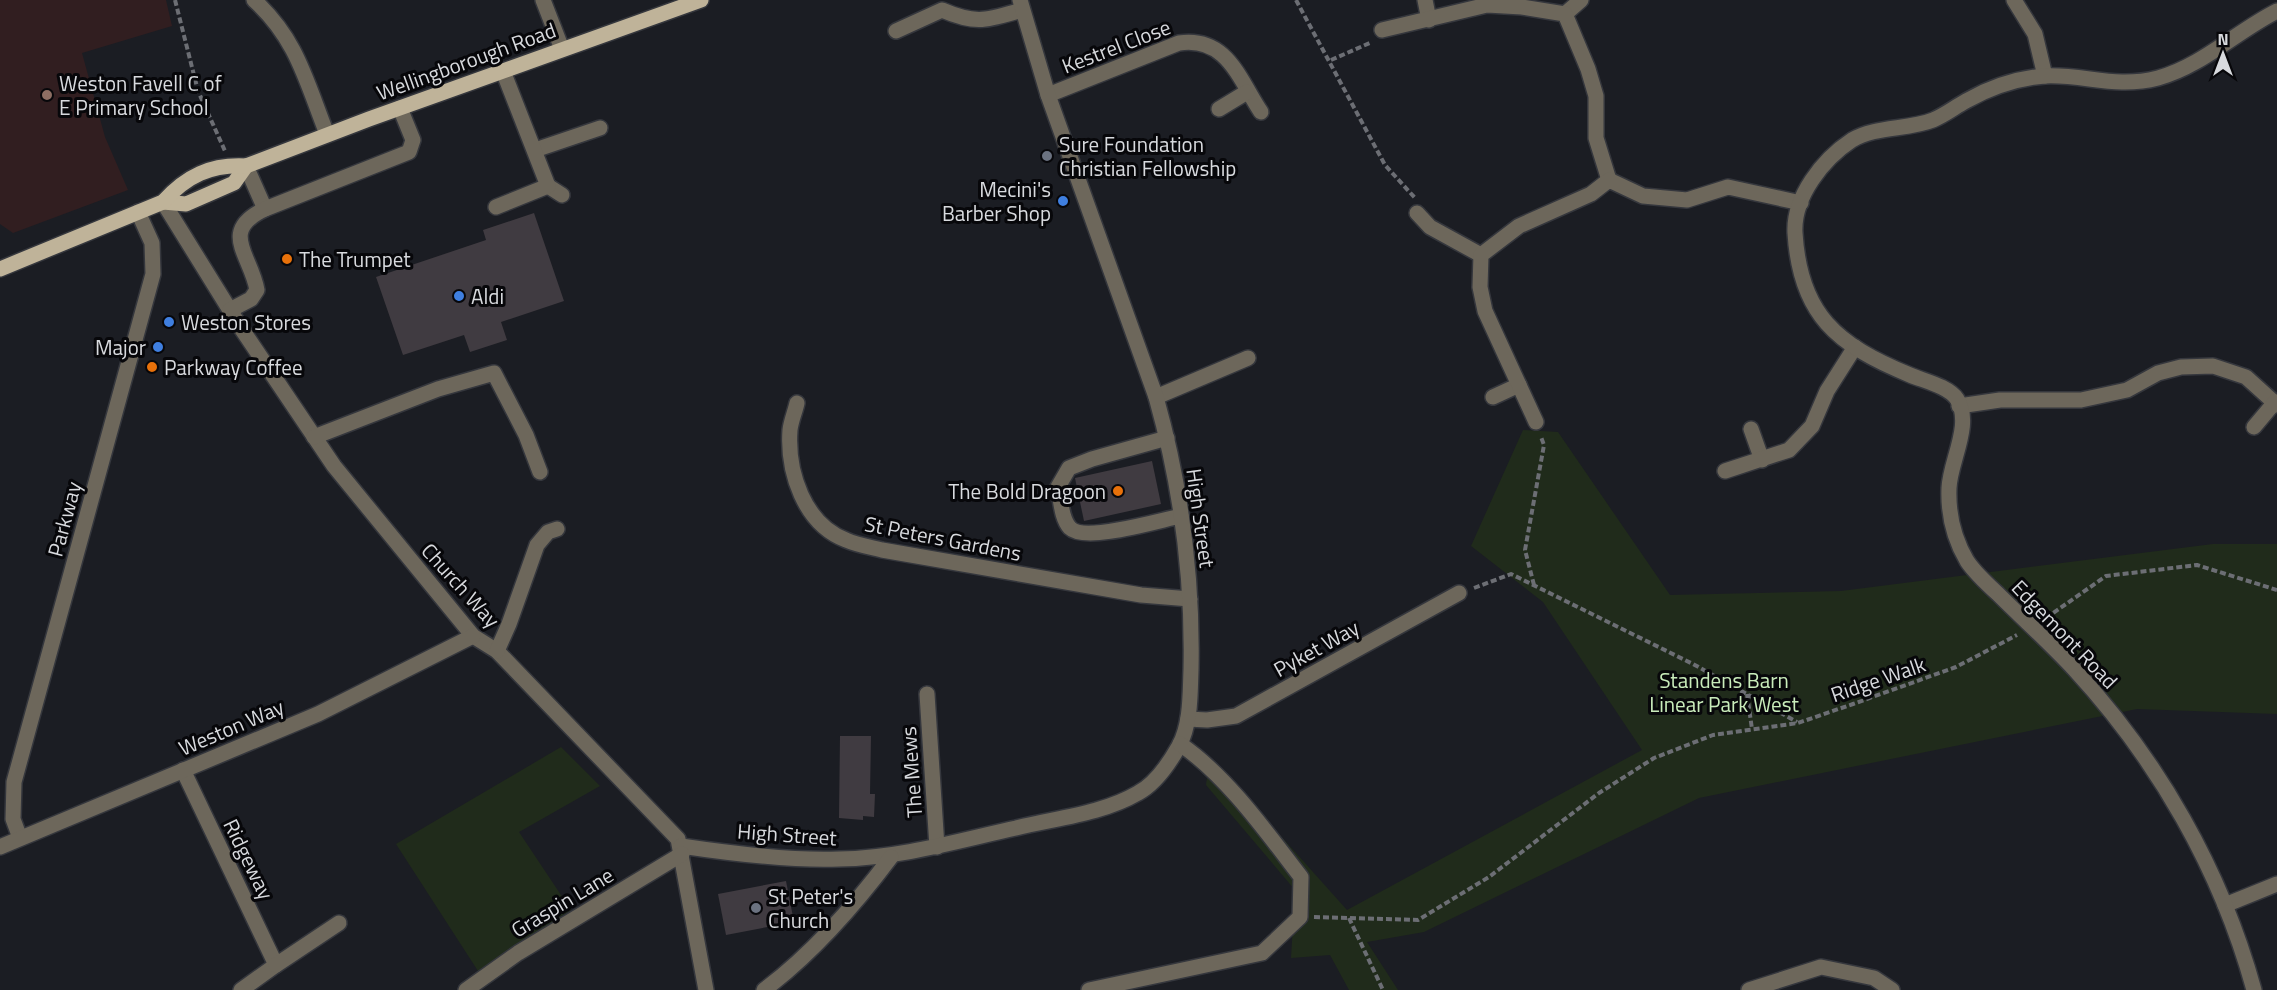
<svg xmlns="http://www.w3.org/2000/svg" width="2277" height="990" font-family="'Titillium Web',sans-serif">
	<rect width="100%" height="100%" fill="#1b1d23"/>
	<polygon fill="#311e20" points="0,0 166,0 172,26 82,53 105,137 128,190 13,233 0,224"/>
	<g fill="#202b1b">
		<polygon points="1523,430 1558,432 1670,595 1841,591 2213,544 2277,544 2277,714 2137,709 1699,798 1424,932 1367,942 1398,990 1349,990 1330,955 1291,958 1295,890 1206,785 1210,757 1347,910 1642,750 1543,602 1471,546"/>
		<polygon points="561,747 600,786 519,832 571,910 478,971 396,844"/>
	</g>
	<g fill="#403b41">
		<polygon points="534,213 564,301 501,322 507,340 470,352 464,335 403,355 376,277 486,240 483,230"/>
		<polygon points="1152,461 1161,504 1084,521 1075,478"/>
		<polygon points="840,736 871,736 870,794 875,794 874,817 863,816 863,820 839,818"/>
		<polygon points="786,881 794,922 726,935 718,894"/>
	</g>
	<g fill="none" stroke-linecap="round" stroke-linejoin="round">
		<defs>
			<g id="minor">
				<path d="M254 0C297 39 306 81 327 134"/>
				<polyline points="543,0 562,49"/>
				<polyline points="1425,0 1429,20"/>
				<polyline points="2014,0 2035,34 2045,76"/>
				<polyline points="1565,14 1581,0"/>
				<polyline points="1382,30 1487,5 1522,7 1565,14 1588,69 1596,96 1596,138 1609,180"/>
				<path d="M896 31 942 10C977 25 987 20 1022 10"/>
				<path d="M1048 95 1179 43C1227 36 1239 79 1261 112"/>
				<polyline points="1219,109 1247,92"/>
				<polyline points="535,150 600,128"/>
				<polyline points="246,166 265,209"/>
				<polyline points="548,186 562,195"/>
				<polyline points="163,202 241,328 334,466 473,636 497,651 678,839 706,990"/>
				<polyline points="496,207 548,186 503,71"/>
				<polyline points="1417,213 1430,227 1481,255"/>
				<path d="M230 310 251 299 257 290C251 255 218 231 265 209L409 152 413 140 400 108"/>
				<polyline points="1156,397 1248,358"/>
				<polyline points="1493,397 1519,385"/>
				<path d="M797 403C795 412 791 421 790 430 787 472 804 524 846 540 857 545 870 547 882 550L1141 595 1190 599"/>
				<polyline points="1959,406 2000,400 2081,400 2127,390 2158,373 2181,367 2213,366 2246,377 2277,405"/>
				<polyline points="1536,422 1485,311 1480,287 1481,255 1519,226 1591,194 1609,180 1643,196 1687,200 1728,187 1801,203"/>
				<polyline points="2254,427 2275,402"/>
				<polyline points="1751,429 1762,460"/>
				<polyline points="314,437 438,389 494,373 526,435 540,472"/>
				<path d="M1167 438 1092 459 1069 468 1058 487C1061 500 1061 518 1070 528 1085 543 1160 520 1181 516"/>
				<polyline points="1725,471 1789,450 1812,426 1827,391 1855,347"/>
				<polyline points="497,651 509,624 537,545 548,532 557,529"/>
				<polyline points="927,694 937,847"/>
				<polyline points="1188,719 1207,720 1236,716 1459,593"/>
				<polyline points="183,770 276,965 241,990"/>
				<polyline points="20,838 13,819 14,782 153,274 152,243 138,212"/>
				<path d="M681 846C728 853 791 861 839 859 900 858 957 841 1016 828 1056 818 1102 814 1138 793 1155 784 1170 762 1179 746 1191 724 1190 694 1191 670 1193 578 1181 486 1156 397L1048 95 1020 0"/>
				<polyline points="0,847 318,714 473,636"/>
				<polyline points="2225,905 2277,884"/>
				<polyline points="276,965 339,923"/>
				<polyline points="466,990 518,953 682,854"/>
				<path d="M764 990C812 954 855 905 891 857"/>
				<path d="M1089 990 1262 953 1300 917 1301 877C1267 833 1227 776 1180 744"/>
				<polyline points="1749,990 1821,967 1874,978 1892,990"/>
				<path d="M2254 990C2221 870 2158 760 2074 669 2050 643 2023 619 1998 594 1987 584 1975 573 1967 561 1954 539 1948 513 1949 488 1950 461 1973 424 1957 399 1948 386 1924 381 1910 375 1837 345 1800 315 1795 233 1793 197 1823 159 1852 140 1875 126 1908 130 1933 120 1945 115 1955 107 1966 101 1989 88 2018 78 2045 76 2085 74 2115 89 2158 78 2202 66 2237 31 2277 11"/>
			</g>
			<g id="major">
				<polyline points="163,202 186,204 234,183 246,166"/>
				<path d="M0 269 163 202C186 176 211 164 246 166L369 119 701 0"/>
			</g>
		</defs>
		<use href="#minor" stroke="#35373d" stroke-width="18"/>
		<use href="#major" stroke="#35373d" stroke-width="18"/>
		<g stroke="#6c6e74" stroke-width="4" stroke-dasharray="6 3" stroke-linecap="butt">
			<polyline points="175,0 198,91 225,151"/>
			<polyline points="1296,0 1385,165 1415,198"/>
			<polyline points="1331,60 1372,42"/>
			<polyline points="1534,585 1525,550 1544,445 1541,437"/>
			<polyline points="1474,588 1511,574 1693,664 1797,722"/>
			<polyline points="2046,618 2106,576 2197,565 2277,590"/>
			<polyline points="1747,694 1752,729"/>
			<polyline points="1314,917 1418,920 1489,877 1599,793 1654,758 1713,735 1798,723 1853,704 1956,667 2017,635"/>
			<polyline points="1349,918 1383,990"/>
		</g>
		<use href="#minor" stroke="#6d675b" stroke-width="15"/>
		<use href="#major" stroke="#bfb399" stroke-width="15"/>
	</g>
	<circle fill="#8d6e63" stroke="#07070a" stroke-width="2" cx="47" cy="95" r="6"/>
	<g fill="#6b7280" stroke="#07070a" stroke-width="2">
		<circle cx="1047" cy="156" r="6"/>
		<circle cx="756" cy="908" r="6"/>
	</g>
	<g fill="#3f7fe0" stroke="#07070a" stroke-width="2">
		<circle cx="1063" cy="201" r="6"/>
		<circle cx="459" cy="296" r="6"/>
		<circle cx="169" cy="322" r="6"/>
		<circle cx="158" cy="347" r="6"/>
	</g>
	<g fill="#e8710a" stroke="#07070a" stroke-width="2">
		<circle cx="287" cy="259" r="6"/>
		<circle cx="152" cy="367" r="6"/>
		<circle cx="1118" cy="491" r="6"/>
	</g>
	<g text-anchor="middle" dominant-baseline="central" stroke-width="6" stroke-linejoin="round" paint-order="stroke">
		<g font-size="21" fill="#d8dade" stroke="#07070a">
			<text transform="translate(1116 46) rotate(-21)">Kestrel Close</text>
			<text transform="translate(466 61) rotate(-20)">Wellingborough Road</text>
			<text transform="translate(1201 518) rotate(82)">High Street</text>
			<text transform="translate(64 519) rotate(-75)">Parkway</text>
			<text transform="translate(943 538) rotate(11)">St Peters Gardens</text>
			<text transform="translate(461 585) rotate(48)">Church Way</text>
			<text transform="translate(2065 634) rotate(46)">Edgemont Road</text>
			<text transform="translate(1316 648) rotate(-29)">Pyket Way</text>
			<text transform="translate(1878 679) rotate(-19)">Ridge Walk</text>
			<text transform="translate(231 727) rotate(-23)">Weston Way</text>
			<text transform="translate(911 772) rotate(-94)">The Mews</text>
			<text transform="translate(787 834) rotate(4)">High Street</text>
			<text transform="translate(249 859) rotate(64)">Ridgeway</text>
			<text transform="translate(562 902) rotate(-31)">Graspin Lane</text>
		</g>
		<g font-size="21" fill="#d8dade" stroke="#07070a" text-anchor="start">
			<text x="59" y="83">Weston Favell C of<tspan x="59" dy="24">E Primary School</tspan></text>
			<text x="1059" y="144">Sure Foundation<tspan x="1059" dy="24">Christian Fellowship</tspan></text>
			<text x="1051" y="189" text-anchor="end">Mecini's<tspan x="1051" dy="24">Barber Shop</tspan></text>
			<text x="299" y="259">The Trumpet</text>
			<text x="471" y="296">Aldi</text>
			<text x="181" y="322">Weston Stores</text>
			<text x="146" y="347" text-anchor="end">Major</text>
			<text x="164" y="367">Parkway Coffee</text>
			<text x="1106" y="491" text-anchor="end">The Bold Dragoon</text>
			<text x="768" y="896">St Peter's<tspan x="768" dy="24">Church</tspan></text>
		</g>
		<g font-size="21" fill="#c9ecbb" stroke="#07070a">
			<text x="1724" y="680">Standens Barn<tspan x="1724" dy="24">Linear Park West</tspan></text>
		</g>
	</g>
	<g transform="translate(2223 54)" stroke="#07070a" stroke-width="4.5" paint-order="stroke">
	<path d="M0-4.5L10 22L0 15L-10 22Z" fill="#d8dade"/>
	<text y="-9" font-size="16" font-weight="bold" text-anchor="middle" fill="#d8dade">N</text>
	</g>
</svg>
